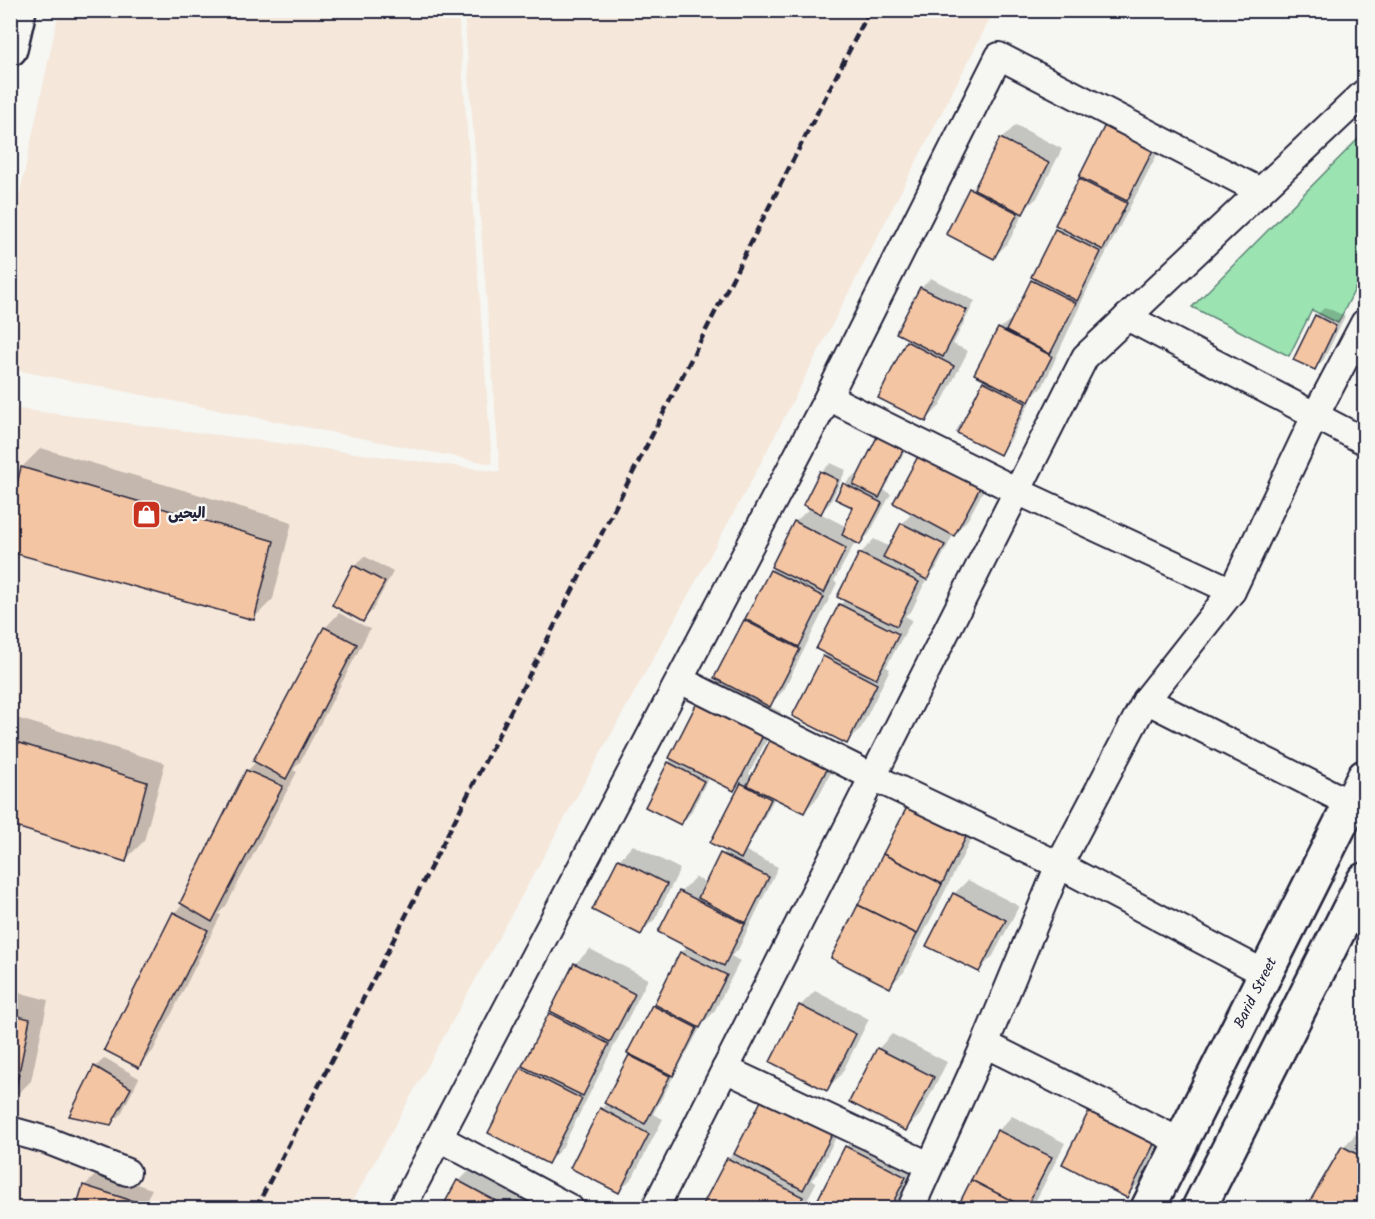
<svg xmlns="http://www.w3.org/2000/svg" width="1375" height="1219" font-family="Kalam,'Playpen Sans Arabic',sans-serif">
	<rect width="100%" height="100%" fill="#f6f6f2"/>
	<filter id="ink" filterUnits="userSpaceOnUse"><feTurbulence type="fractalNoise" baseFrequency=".0167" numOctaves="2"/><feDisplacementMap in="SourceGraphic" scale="12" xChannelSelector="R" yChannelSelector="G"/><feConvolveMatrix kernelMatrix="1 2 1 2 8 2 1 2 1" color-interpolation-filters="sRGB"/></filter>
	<g filter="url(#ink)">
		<g fill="#f5e7da">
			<polygon points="59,11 458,11 492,464 11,369 11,235"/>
			<polygon points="464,11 994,11 754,476 349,1208 11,1208 11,408 500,472"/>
		</g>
		<polygon fill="#9be4b2" stroke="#5e8376" stroke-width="1.5" points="1364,133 1364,271 1338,323 1312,310 1289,356 1192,307"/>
		<g fill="#0003">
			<polygon points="1016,125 1062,149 1037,198 1026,208 1008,243 994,257 971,189 981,179 1001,139"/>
			<polygon points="1167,135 1088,288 1043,386 1033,396 1009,443 999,453 984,382 988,379 999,329 1015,316 1035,278 1033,276 1060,226 1057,225 1080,180"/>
			<polygon points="931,278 975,301 953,344 968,351 940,406 926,420 908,342 911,339 898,332 921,288"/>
			<polygon points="1325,307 1345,316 1324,359 1315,369 1316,316"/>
			<polygon points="916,430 884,490 891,494 869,534 860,543 856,541 834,581 837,583 784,690 769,706 781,712 749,774 753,776 843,749 818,797 804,812 775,797 746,851 778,867 738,950 731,956 740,961 714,1012 703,1023 653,1114 663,1119 633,1177 619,1191 601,1109 607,1103 653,1006 681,953 688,946 660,931 681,892 695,877 707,883 726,849 712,842 744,781 734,790 709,777 690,814 681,823 669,763 704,694 719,679 795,522 811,507 821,472 831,463 846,470 830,503 820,513 845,526 854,507 845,484 854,475 859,477"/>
			<polygon points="937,436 996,467 968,519 953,535 936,569 927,578 912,610 905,616 912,620 886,667 890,669 861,728 846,742 824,657 828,653 840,605 846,599 860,554 874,539 890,547 902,524 913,512 923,450"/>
			<polygon points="41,448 292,522 273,599 254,618 22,467"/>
			<polygon points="364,556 393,572 372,611 363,620 355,566"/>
			<polygon points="339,613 370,629 300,762 293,770 297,772 226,906 218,914 221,915 153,1051 139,1066 174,913 183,904 247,771 257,761 325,628"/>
			<polygon points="10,716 165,763 144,841 125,860 10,824"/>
			<polygon points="908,808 980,822 904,972 889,987"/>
			<polygon points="633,845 680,869 655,919 640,933 619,860"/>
			<polygon points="968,880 1019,906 993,956 978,971 954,894"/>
			<polygon points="590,949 648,979 562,1148 548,1162 522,1069 575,964"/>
			<polygon points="10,990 48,1000 31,1081 12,1100"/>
			<polygon points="815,991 869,1019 841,1075 826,1089 772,1061 800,1006"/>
			<polygon points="892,1034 947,1062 920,1115 906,1129 878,1049"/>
			<polygon points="105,1058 139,1078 121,1114 111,1123 95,1067"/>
			<polygon points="1012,1116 1065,1143 1032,1208 959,1208 998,1131"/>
			<polygon points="846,1118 817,1174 811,1180 816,1183 803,1208 702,1208 728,1159 739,1148"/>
			<polygon points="1168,1128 1141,1181 1127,1196 1064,1164"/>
			<polygon points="860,1132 919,1162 895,1208 835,1208 819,1200 846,1147"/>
			<polygon points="1358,1132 1364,1136 1364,1208 1307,1208 1343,1147"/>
			<polygon points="473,1167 529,1197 522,1208 444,1208 459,1181"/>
			<polygon points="99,1172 152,1189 142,1208 78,1208 84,1186"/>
		</g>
		<g fill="#f4c5a3" stroke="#22223b" stroke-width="1.5">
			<polygon points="1105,125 1153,150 1127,201 1079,177"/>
			<polygon points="1000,138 1049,163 1023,214 974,189"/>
			<polygon points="1079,179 1127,203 1103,250 1055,225"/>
			<polygon points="969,188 1018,213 994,259 946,234"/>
			<polygon points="1055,229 1101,252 1077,301 1031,277"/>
			<polygon points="1031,280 1076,303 1050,354 1006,331"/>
			<polygon points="920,287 967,310 943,357 896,333"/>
			<polygon points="1315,315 1336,326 1315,370 1293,360"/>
			<polygon points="998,328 1052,356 1029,402 974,374"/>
			<polygon points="906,341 954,366 926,422 878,398"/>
			<polygon points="983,381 1026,403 1000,455 957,433"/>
			<polygon points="882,427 908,440 879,498 853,485"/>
			<polygon points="922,449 983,482 954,536 893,503"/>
			<polygon points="21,467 274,541 254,620 10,552 10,513"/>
			<polygon points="820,471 838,480 821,514 803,505"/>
			<polygon points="843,483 882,503 860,545 842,535 852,507 835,499"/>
			<polygon points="794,521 846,548 824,593 771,567"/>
			<polygon points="901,523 945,545 927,580 883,557"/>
			<polygon points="859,553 919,582 897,626 837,597"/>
			<polygon points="353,565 385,582 363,622 332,605"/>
			<polygon points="770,570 824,597 799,647 745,619"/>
			<polygon points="839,604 899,634 876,679 816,649"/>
			<polygon points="744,620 800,649 770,707 714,678"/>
			<polygon points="324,627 357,644 286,779 253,761"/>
			<polygon points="823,656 877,684 847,744 792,716"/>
			<polygon points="702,693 768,726 734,791 669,758"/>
			<polygon points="773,734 830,763 804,813 747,785"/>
			<polygon points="10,740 147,782 126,862 10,825"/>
			<polygon points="668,762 704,781 681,825 645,807"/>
			<polygon points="246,770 283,786 212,922 180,903"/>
			<polygon points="741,783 771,799 741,859 710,843"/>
			<polygon points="907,807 966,837 942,884 883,854"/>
			<polygon points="720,853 769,877 746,923 698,898"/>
			<polygon points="883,854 942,884 917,934 858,905"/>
			<polygon points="618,859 667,884 641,935 592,910"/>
			<polygon points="679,891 745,924 724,966 658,932"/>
			<polygon points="953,893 1006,920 979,972 926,946"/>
			<polygon points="858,905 917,934 890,988 831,958"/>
			<polygon points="173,912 208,930 139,1068 104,1050"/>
			<polygon points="680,952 727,975 700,1028 654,1004"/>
			<polygon points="574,963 635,994 610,1042 550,1011"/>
			<polygon points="652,1005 697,1028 673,1076 627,1053"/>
			<polygon points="799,1005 856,1034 827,1091 770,1062"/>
			<polygon points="549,1013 609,1044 583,1096 522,1066"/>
			<polygon points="10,1014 30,1019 13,1102 10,1102"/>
			<polygon points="877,1048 934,1077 906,1131 849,1102"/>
			<polygon points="629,1055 670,1076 645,1124 604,1103"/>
			<polygon points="94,1066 131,1088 111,1125 69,1116"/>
			<polygon points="521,1068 582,1099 548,1164 488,1133"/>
			<polygon points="763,1097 833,1133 803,1190 734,1154"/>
			<polygon points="600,1108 649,1134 619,1193 570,1168"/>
			<polygon points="1090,1109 1155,1142 1127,1198 1062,1164"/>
			<polygon points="997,1130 1052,1157 1026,1208 971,1180"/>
			<polygon points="845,1146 906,1177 890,1208 831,1208 817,1201"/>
			<polygon points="1342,1146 1364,1158 1364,1208 1306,1208"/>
			<polygon points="727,1158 803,1197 797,1208 701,1208"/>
			<polygon points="457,1180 509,1208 442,1208"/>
			<polygon points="971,1180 1026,1208 957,1208"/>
			<polygon points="83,1185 139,1203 136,1208 76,1208"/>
		</g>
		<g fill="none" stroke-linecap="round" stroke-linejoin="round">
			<defs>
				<g id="minor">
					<polyline points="1127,317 1364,441"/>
					<polyline points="828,397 1017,491 1232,591"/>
					<polyline points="680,680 873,777 1059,865 1266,974"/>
					<polyline points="1146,700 1351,804"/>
					<polyline points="985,1044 1181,1142"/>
					<polyline points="725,1069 929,1165"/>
					<polyline points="10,1130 46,1140 127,1172"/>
					<polyline points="439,1138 570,1208"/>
					<polyline points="402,1208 828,397 999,56 1260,191"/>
					<polyline points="655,1208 1085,357 1364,93"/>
					<polyline points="911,1208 985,1044 1059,865 1146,700 1232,591 1315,416 1364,323"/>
				</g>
				<g id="major">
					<polyline points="10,49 19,10"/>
					<polyline points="1148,1208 1364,777"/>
					<polyline points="1199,1208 1364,880"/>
				</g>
			</defs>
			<use href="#minor" stroke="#22223b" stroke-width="30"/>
			<use href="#major" stroke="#22223b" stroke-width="38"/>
			<use href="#minor" stroke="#f6f6f2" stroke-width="26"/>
			<use href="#major" stroke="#f6f6f2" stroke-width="33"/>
			<polyline stroke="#22223b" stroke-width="4.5" stroke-dasharray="9 4.5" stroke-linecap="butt" points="256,1208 870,10"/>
		</g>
	</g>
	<defs>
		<symbol id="shop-square" viewBox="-11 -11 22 22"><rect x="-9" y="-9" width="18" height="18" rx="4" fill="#c8321e" stroke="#f6f6f2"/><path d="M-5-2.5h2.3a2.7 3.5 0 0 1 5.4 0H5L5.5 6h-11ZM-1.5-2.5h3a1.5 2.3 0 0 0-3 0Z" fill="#fff"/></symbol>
	</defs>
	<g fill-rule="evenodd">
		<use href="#shop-square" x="130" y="498" width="33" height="33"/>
	</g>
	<g text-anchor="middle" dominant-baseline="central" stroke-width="5" stroke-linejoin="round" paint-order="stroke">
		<g font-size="15" font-weight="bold" fill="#22223b" stroke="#f6f6f2" text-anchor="start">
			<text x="168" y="514">اليحيى</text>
		</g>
		<g font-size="15" fill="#22223b" stroke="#f6f6f2">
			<text transform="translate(1256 993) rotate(-63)">Barid Street</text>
		</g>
	</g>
	<rect width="1375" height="1219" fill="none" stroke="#f6f6f2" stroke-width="36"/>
	<rect x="18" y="18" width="1339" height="1183" fill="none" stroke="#22223b" stroke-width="2" filter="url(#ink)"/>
</svg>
